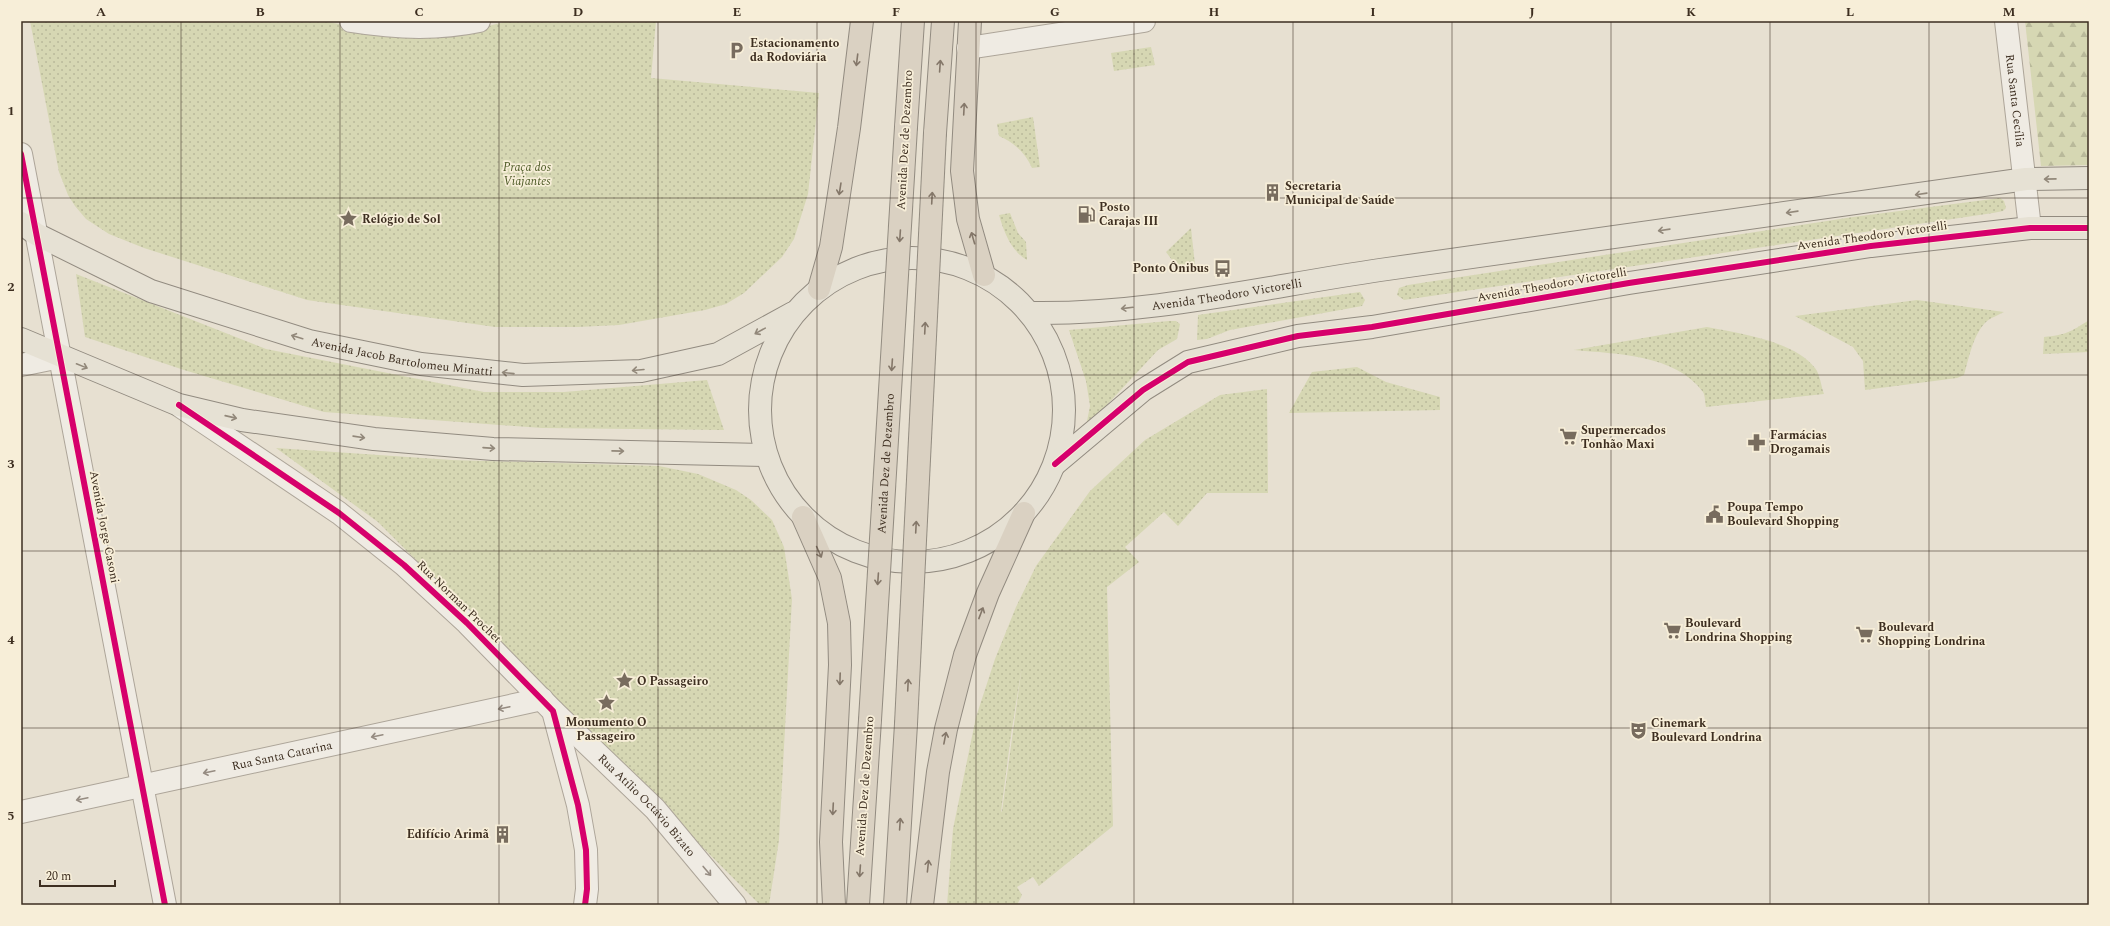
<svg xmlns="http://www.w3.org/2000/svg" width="2110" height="926" font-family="Spectral,serif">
	<defs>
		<pattern id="grass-dots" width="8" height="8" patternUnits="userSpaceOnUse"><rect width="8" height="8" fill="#d6d7b3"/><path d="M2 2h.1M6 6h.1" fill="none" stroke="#b9b99a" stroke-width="1.8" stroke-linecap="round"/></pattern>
		<pattern id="forest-firs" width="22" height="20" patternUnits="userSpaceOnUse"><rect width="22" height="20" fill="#d6d7b3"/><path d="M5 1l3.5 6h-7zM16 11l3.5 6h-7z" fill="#b9b99a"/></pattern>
	</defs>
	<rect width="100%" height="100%" fill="#e7e0d1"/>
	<g fill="url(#grass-dots)" fill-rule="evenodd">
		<polygon points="30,21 322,21 356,27 484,27 509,21 656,21 651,78 819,93 808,194 794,239 782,257 744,293 726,304 705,310 619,325 578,327 495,327 307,300 144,248 109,234 86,219 75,206 68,195 59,172"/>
		<polygon points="1151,47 1155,65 1114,71 1111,53"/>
		<path d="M1033 117 1040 167 1032 168C1026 154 1014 142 999 136L997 124Z"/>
		<polygon points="2000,198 2004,201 2006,208 2003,211 1993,213 1404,300 1397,295 1399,288 1408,285 1853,217"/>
		<path d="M1010 213 1018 233 1026 242 1027 260C1011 251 1004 232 999 215Z"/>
		<polygon points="1191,228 1195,265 1178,268 1166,252"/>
		<polygon points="76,274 266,349 484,392 564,392 707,380 724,430 542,428 324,412 184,370 85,337"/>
		<polygon points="1360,292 1365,300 1362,306 1230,330 1207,339 1197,340 1198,315"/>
		<path d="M1917 300 2004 312C1999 315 1992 317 1987 321 1973 334 1969 358 1964 375L1957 378 1865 390 1863 361 1853 347 1795 316Z"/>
		<path d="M2089 320V352L2043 354 2044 337C2065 335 2071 332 2089 320Z"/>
		<polygon points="1169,321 1176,321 1180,324 1177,339 1158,350 1091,422 1089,423 1087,421 1090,406 1086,381 1069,330"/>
		<path d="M1707 327C1738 333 1795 341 1815 368 1820 374 1821 386 1824 394L1706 407C1705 402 1705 395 1703 392 1675 354 1616 354 1574 350Z"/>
		<polygon points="1357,367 1386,382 1440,397 1440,410 1289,413 1312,372"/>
		<path d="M1267 389 1268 493H1207L1178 526 1164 512 1125 547 1139 562 1107 587 1113 826 1039 886 1033 877 1017 887 1022 895 1017 905H947L953 829 976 717 995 659 1016 607 1036 566 1090 491 1145 440 1220 395ZM1022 666 1002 811 1001 812 1011 735Z"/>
		<polygon points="276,448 452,460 659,466 698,474 736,490 751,500 772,520 784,547 792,599 779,840 769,905 760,905 378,522"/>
	</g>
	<polygon fill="url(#forest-firs)" points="2025,21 2089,21 2089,165 2041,166"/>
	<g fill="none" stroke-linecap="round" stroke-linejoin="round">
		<defs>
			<g id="minor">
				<path d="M351 21C394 28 437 30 479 21"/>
				<path id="s1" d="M2006 21 2030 228"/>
				<polyline points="968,48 1144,21"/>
				<polyline points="21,154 165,905"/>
				<polyline points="21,365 60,357"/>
				<polyline points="180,406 339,513 404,565 467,623 553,711 578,805 586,850 587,889 585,905"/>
				<path id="s2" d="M553 711 655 809 735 905"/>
				<path id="s3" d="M21 812 542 699"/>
			</g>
			<g id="major">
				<path id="s4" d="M21 223 36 234 151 291 309 341 421 364 523 375 641 371 718 354 793 313"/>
				<circle cx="912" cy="410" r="152"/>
				<path id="s5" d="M1030 313C1148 315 1264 287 1380 270 1595 240 1810 209 2026 179L2089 178"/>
				<polyline points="21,339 179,405 242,420 374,439 493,449 766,455"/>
				<polyline points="1055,464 1143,390 1188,362 1298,336 1372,327 1629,283 1871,246 2030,228 2089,228"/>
			</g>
			<g id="highway">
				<polyline points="970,21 962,171 968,219 984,275"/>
				<polyline points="906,127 913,21"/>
				<polyline points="935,133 943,21"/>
				<polyline points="819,289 831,247 849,128 862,21"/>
				<polyline points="803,517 830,578 839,623 840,665 831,842 834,905"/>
				<polyline points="858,905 870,720"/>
				<polyline points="895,905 906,724"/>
				<polyline points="922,905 938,772 946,729 965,655 988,593 1024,513"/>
			</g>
		</defs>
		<use href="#minor" stroke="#ada599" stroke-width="24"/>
		<use href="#major" stroke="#928b80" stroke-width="24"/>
		<use href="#highway" stroke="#928b80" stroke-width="24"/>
		<use href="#minor" stroke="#efebe3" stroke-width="22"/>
		<use href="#major" stroke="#e6e1d4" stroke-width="22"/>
		<use href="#highway" stroke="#dad1c2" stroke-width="22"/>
		<defs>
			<g id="highway-bridge">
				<path id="s6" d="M870 720 906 127"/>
				<polyline points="906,724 935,133"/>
			</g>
		</defs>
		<use href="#highway-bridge" stroke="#928b80" stroke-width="24" stroke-linecap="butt"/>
		<use href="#highway-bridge" stroke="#dad1c2" stroke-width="22"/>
		<defs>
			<g id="cycleway">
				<polyline points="21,154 165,905"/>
				<polyline points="179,405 339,513 404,565 467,623 553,711 578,805 586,850 587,889 585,905"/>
				<polyline points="1055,464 1143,390 1188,362 1298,336 1372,327 1629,283 1871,246 2030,228 2089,228"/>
			</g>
		</defs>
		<use href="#cycleway" stroke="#f7eed8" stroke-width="8"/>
		<use href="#cycleway" stroke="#d6006c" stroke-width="6"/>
	</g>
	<defs><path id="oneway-shaft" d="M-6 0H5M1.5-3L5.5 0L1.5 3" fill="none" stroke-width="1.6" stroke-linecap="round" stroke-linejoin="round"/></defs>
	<g stroke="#847769">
		<use href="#oneway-shaft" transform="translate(857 60) rotate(97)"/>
		<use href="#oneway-shaft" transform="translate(940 66) rotate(-86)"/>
		<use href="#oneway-shaft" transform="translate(964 109) rotate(-87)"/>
		<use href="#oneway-shaft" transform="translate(840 189) rotate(99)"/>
		<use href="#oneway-shaft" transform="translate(932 198) rotate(-87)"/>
		<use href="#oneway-shaft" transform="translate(900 236) rotate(94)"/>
		<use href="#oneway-shaft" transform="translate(973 238) rotate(-106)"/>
		<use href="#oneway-shaft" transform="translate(925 328) rotate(-87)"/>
		<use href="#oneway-shaft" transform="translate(892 365) rotate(94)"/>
		<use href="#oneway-shaft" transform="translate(916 527) rotate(-87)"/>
		<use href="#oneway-shaft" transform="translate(819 552) rotate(66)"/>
		<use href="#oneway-shaft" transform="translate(878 579) rotate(94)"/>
		<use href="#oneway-shaft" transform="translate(981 613) rotate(-69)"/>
		<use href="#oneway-shaft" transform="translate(840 679) rotate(92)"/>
		<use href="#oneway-shaft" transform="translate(908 685) rotate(-87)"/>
		<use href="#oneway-shaft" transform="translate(945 738) rotate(-79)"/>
		<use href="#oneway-shaft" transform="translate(833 809) rotate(93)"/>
		<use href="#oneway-shaft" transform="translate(900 824) rotate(-86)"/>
		<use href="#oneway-shaft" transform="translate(928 866) rotate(-84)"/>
		<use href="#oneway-shaft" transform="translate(860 871) rotate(94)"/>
	</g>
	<g stroke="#92887a">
		<use href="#oneway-shaft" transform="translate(2050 179) rotate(179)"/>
		<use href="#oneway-shaft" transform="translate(1921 194) rotate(172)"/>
		<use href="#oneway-shaft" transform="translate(1792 212) rotate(172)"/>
		<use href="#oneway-shaft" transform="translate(1664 230) rotate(172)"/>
		<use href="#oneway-shaft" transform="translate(1127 308) rotate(173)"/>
		<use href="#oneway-shaft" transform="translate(760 331) rotate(151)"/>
		<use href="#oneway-shaft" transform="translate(297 337) rotate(-163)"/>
		<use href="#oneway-shaft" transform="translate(82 366) rotate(22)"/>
		<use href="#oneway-shaft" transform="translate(638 370) rotate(175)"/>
		<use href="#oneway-shaft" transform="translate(508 373) rotate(-174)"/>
		<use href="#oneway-shaft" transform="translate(231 417) rotate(13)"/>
		<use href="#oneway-shaft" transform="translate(359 437) rotate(8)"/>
		<use href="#oneway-shaft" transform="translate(489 448) rotate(4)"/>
		<use href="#oneway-shaft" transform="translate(618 451) rotate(1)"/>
	</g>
	<g stroke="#968c82">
		<use href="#oneway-shaft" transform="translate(504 708) rotate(168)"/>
		<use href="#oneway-shaft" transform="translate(377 736) rotate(168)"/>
		<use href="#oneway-shaft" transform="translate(209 772) rotate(168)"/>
		<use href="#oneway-shaft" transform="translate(82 799) rotate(168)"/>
		<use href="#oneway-shaft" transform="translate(707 871) rotate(50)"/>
	</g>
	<path fill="none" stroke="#3d2e20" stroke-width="1" stroke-opacity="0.55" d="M181 21V905M340 21V905M499 21V905M658 21V905M817 21V905M976 21V905M1134 21V905M1293 21V905M1452 21V905M1611 21V905M1770 21V905M1929 21V905M21 198H2089M21 375H2089M21 551H2089M21 728H2089"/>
	<defs>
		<symbol id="parking-bare" viewBox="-9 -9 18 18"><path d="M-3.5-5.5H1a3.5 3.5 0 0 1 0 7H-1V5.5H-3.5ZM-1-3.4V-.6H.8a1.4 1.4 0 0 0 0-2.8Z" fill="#786c5e" stroke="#f7eed8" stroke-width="2.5" paint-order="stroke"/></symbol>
		<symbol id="building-bare" viewBox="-9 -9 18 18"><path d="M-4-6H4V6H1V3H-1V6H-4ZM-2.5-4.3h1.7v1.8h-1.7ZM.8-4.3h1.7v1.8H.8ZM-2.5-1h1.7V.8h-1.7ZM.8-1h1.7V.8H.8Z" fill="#786c5e" stroke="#f7eed8" stroke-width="2.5" paint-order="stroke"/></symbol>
		<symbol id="fuel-bare" viewBox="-9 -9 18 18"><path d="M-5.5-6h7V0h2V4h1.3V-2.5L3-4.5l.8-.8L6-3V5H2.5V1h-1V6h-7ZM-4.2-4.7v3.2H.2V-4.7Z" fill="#786c5e" stroke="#f7eed8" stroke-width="2.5" paint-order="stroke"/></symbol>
		<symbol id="sight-bare" viewBox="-9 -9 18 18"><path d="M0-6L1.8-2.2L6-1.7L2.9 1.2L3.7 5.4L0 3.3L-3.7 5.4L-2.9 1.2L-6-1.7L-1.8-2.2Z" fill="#786c5e" stroke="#f7eed8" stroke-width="2.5" paint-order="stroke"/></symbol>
		<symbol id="bus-bare" viewBox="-9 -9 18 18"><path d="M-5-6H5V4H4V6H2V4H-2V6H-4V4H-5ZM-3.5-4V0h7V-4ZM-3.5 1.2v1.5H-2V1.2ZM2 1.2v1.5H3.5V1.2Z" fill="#786c5e" stroke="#f7eed8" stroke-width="2.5" paint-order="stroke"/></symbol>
		<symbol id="supermarket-bare" viewBox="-9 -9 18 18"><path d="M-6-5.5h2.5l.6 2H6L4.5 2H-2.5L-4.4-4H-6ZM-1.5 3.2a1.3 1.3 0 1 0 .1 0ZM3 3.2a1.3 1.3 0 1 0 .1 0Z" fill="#786c5e" stroke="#f7eed8" stroke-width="2.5" paint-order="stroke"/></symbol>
		<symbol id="pharmacy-bare" viewBox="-9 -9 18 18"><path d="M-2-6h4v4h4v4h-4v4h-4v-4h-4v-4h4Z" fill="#786c5e" stroke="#f7eed8" stroke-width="2.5" paint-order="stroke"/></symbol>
		<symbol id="civic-bare" viewBox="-9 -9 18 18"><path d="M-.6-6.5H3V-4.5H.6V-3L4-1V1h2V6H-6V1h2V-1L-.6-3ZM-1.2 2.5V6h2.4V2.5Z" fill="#786c5e" stroke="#f7eed8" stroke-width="2.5" paint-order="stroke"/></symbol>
		<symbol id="theatre-bare" viewBox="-9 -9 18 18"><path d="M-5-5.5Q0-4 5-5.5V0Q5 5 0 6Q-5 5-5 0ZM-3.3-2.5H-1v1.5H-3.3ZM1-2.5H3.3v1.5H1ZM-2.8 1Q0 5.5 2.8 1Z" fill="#786c5e" stroke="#f7eed8" stroke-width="2.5" paint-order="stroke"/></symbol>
	</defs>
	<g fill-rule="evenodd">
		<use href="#parking-bare" x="724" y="38" width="25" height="25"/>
		<use href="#building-bare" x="1260" y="180" width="25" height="25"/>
		<use href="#fuel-bare" x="1074" y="202" width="25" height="25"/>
		<use href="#sight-bare" x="336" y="206" width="25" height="25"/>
		<use href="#bus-bare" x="1210" y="256" width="25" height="25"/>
		<use href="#supermarket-bare" x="1556" y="424" width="25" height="25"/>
		<use href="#pharmacy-bare" x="1744" y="430" width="25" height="25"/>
		<use href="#civic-bare" x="1702" y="502" width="25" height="25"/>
		<use href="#supermarket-bare" x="1660" y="618" width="25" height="25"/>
		<use href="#supermarket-bare" x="1852" y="622" width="25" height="25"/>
		<use href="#sight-bare" x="612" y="668" width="25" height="25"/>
		<use href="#sight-bare" x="594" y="690" width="25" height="25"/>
		<use href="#theatre-bare" x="1626" y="718" width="25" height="25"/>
		<use href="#building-bare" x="490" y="822" width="25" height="25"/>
	</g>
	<g text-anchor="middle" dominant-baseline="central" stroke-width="3.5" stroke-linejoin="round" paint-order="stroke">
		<g font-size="12" font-weight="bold" fill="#3d2e20" stroke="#f7eed8" text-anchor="start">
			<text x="750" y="43">Estacionamento<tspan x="750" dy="14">da Rodoviária</tspan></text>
			<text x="1285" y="186">Secretaria<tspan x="1285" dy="14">Municipal de Saúde</tspan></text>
			<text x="1099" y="207">Posto<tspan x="1099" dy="14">Carajas III</tspan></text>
			<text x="362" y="219">Relógio de Sol</text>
			<text x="1209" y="268" text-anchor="end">Ponto Ônibus</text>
			<text x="1581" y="430">Supermercados<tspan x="1581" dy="14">Tonhão Maxi</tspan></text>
			<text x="1770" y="435">Farmácias<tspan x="1770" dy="14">Drogamais</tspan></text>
			<text x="1727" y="507">Poupa Tempo<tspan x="1727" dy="14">Boulevard Shopping</tspan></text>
			<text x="1685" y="623">Boulevard<tspan x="1685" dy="14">Londrina Shopping</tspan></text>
			<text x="1878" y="627">Boulevard<tspan x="1878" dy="14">Shopping Londrina</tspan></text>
			<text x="637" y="681">O Passageiro</text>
			<text x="606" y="722" text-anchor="middle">Monumento O<tspan x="606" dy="14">Passageiro</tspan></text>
			<text x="1651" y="723">Cinemark<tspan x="1651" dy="14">Boulevard Londrina</tspan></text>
			<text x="489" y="834" text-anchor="end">Edifício Arimã</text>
		</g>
		<g font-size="12" fill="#3d2e20" stroke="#f7eed8">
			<text stroke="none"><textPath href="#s1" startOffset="80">Rua Santa Cecília</textPath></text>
			<text transform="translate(905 140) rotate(-87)">Avenida Dez de Dezembro</text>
			<text transform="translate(1872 236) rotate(-8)">Avenida Theodoro Victorelli</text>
			<text transform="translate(1552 285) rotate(-10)">Avenida Theodoro Victorelli</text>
			<text stroke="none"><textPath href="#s5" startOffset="198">Avenida Theodoro Victorelli</textPath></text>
			<text stroke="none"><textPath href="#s4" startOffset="407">Avenida Jacob Bartolomeu Minatti</textPath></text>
			<text stroke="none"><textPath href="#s6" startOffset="257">Avenida Dez de Dezembro</textPath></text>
			<text transform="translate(104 527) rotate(79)">Avenida Jorge Casoni</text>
			<text transform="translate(459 602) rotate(44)">Rua Norman Prochet</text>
			<text stroke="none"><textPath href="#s3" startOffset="267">Rua Santa Catarina</textPath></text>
			<text transform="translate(865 786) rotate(-86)">Avenida Dez de Dezembro</text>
			<text stroke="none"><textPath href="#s2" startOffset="133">Rua Atílio Octávio Bizato</textPath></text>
		</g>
		<g font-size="12" font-style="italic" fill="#4d5a26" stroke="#f7eed8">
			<text x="527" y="167">Praça dos<tspan x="527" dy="14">Viajantes</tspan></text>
		</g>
	</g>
	<rect width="2110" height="926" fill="none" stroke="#f7eed8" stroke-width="44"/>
	<path d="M40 880v6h75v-6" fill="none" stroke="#3d2e20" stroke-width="2"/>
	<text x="46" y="880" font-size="12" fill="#3d2e20" stroke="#f7eed8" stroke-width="3" paint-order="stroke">20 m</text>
	<rect x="22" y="22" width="2066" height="882" fill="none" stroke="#3d2e20" stroke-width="1.5"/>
	<g font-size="13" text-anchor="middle" font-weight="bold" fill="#3d2e20">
		<text x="101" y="16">A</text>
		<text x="260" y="16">B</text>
		<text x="419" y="16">C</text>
		<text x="578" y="16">D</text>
		<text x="737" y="16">E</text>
		<text x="896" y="16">F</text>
		<text x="1055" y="16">G</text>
		<text x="1214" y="16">H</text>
		<text x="1373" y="16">I</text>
		<text x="1532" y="16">J</text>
		<text x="1691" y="16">K</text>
		<text x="1850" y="16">L</text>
		<text x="2009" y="16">M</text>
		<text x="11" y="115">1</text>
		<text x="11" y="291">2</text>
		<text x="11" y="468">3</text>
		<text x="11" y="644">4</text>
		<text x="11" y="820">5</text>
	</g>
</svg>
